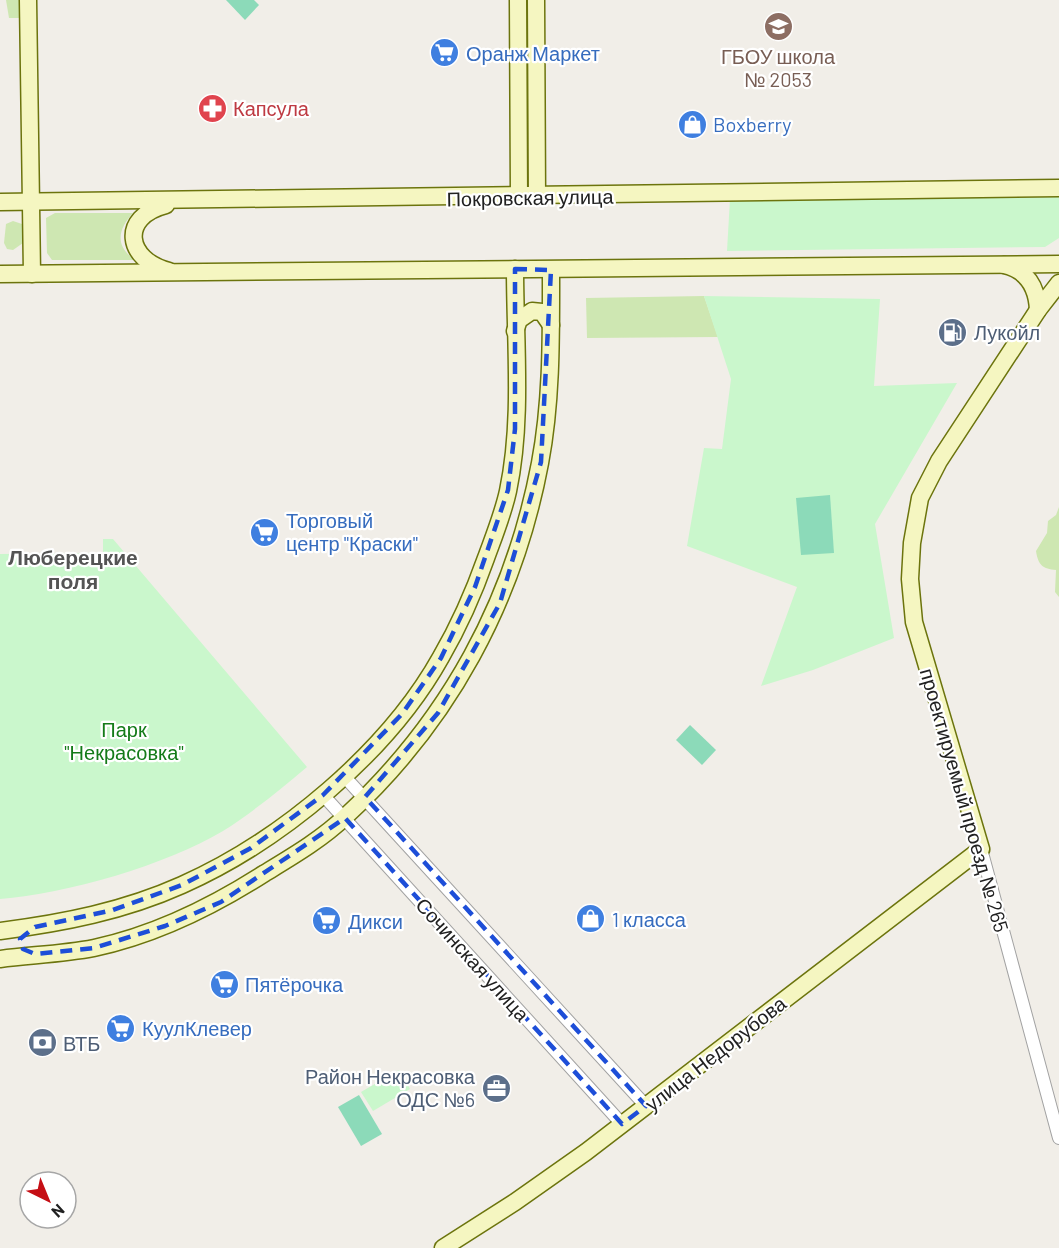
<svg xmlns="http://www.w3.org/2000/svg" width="1059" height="1248" font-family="Barlow,sans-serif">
	<rect width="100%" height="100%" fill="#f1eee8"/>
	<g fill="#cee7b2">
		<polygon points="6,0 22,0 22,18 9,18"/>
		<path d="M55 213H133C118 229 114 247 136 260H52L47 253 46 218Z"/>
		<polygon points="13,221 22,224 23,243 13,250 7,249 4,243 6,224"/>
		<polygon points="704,296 718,337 587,338 586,298"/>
		<path d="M1059 507V597L1055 592 1056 570C1043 569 1038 565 1036 551L1047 533 1048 521 1056 515Z"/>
	</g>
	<g fill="#caf7cc">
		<polygon points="1059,197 1059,238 1045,247 727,251 730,199"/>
		<polygon points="704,296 880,299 874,386 957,383 875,524 894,638 813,670 761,686 797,587 687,546 704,448 722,449 731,379"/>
		<path d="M103 539H113L307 767C281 789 253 812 223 831 166 865 66 894 0 899V554L103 553Z"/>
		<polygon points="399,1070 410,1089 373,1111 361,1092"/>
	</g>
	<g fill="#8cdab9">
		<polygon points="226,0 254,0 259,5 245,20"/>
		<polygon points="830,495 834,553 801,555 796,498"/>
		<polygon points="690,725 716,750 702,765 676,740"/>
		<polygon points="359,1095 382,1134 361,1146 338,1107"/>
	</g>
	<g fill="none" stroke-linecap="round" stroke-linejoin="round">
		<defs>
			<g id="street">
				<polyline points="343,775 646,1106"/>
				<polyline points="323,795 622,1124"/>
				<polyline points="981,849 1059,1138"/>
			</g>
			<g id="secondary">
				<polyline points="28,0 32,274"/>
				<polyline points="518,0 519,197"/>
				<polyline points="536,0 537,197"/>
				<polyline points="0,202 1059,188"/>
				<path d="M166 205C119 217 126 260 169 271"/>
				<path d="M1004 265C1027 270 1037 287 1038 310"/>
				<polyline points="0,274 1059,264"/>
				<polyline points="515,331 519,320 532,311 542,312 551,325"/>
				<path d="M0 931C63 923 124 911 182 885 281 841 388 752 441 657 459 626 474 592 486 558 494 536 503 514 508 491 523 420 515 342 515 269"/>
				<path d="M0 959C31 955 63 954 94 948 155 935 212 907 265 873 293 856 322 839 346 816 449 721 514 601 540 463 552 400 551 333 551 270"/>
				<polyline points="443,1248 515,1202 586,1152 981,849 914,622 910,579 912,543 920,498 939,461 1038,310 1059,283"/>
			</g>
		</defs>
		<use href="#street" stroke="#a2a2a2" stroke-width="14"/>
		<use href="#secondary" stroke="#6c740d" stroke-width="19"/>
		<use href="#street" stroke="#fff" stroke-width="12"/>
		<use href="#secondary" stroke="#f5f6c1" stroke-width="16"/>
	</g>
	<path fill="none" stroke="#1d4ed8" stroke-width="4.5" stroke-dasharray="12 8" stroke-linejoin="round" d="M515 269 551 270 541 462 500 603 438 713 365 797 646 1106 622 1124 345 818 221 902 165 926 94 948 35 954 23 949 20 939 35 927 113 910 182 885 251 848 323 795 402 714 441 658 475 587 508 490 515 429Z"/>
	<defs>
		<symbol id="school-disc" viewBox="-11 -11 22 22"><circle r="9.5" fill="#8d6e63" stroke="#fff"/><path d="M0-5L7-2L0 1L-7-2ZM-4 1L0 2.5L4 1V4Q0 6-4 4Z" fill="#fff"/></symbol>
		<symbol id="supermarket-disc" viewBox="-11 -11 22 22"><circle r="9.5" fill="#3f7fe0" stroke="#fff"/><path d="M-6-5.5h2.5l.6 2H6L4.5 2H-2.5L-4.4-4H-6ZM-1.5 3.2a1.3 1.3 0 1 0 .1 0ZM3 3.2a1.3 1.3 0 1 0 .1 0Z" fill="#fff"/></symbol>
		<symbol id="pharmacy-disc" viewBox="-11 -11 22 22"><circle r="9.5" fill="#e0444e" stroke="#fff"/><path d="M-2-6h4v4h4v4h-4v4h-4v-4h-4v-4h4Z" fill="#fff"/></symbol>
		<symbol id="shop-disc" viewBox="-11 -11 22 22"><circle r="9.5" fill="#3f7fe0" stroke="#fff"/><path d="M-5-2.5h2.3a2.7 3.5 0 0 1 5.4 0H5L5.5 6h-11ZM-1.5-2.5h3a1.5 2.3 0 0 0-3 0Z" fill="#fff"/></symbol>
		<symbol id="fuel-disc" viewBox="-11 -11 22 22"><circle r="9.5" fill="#5c6f8a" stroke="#fff"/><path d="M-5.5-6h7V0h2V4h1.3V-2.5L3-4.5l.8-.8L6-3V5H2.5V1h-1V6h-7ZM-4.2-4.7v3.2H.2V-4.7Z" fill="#fff"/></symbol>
		<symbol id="bank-disc" viewBox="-11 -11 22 22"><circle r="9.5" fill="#5c6f8a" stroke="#fff"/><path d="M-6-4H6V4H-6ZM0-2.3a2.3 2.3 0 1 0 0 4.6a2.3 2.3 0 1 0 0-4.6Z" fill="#fff"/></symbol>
		<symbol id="office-disc" viewBox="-11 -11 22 22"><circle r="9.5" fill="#5c6f8a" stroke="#fff"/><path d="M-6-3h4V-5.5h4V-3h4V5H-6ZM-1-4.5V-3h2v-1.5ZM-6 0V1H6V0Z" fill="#fff"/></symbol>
	</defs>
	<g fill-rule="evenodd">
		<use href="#school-disc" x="762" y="10" width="33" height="33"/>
		<use href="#supermarket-disc" x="428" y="36" width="33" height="33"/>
		<use href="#pharmacy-disc" x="196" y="92" width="33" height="33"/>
		<use href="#shop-disc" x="676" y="108" width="33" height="33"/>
		<use href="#fuel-disc" x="936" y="316" width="33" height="33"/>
		<use href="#supermarket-disc" x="248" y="516" width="33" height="33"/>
		<use href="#shop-disc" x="574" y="902" width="33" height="33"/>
		<use href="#supermarket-disc" x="310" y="904" width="33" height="33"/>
		<use href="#supermarket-disc" x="208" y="968" width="33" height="33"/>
		<use href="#supermarket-disc" x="104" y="1012" width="33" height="33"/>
		<use href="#bank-disc" x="26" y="1026" width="33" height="33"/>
		<use href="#office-disc" x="480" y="1072" width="33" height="33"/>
	</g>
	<g text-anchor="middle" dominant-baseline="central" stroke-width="4.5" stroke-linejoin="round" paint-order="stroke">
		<g font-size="20" fill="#366cbe" stroke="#fff" text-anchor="start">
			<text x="466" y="53">Оранж Маркет</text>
			<text x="713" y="124">Boxberry</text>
			<text x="286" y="520">Торговый<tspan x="286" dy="23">центр "Краски"</tspan></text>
			<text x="612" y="919">1 класса</text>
			<text x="348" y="921">Дикси</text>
			<text x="245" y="984">Пятёрочка</text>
			<text x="142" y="1028">КуулКлевер</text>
		</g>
		<g font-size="20" fill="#785e54" stroke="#fff">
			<text x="778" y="56">ГБОУ школа<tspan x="778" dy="23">№ 2053</tspan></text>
		</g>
		<g font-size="20" fill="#be3a42" stroke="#fff" text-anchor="start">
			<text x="233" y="108">Капсула</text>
		</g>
		<g font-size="20" fill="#212121" stroke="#fff">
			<text transform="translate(530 197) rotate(-1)">Покровская улица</text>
			<text transform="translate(965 800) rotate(74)">проектируемый проезд № 265</text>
			<text transform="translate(473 959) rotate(48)">Сочинская улица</text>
			<text transform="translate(715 1053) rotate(-38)">улица Недорубова</text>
		</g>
		<g font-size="20" fill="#4e5e75" stroke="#fff" text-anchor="start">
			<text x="974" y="332">Лукойл</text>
			<text x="63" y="1043">ВТБ</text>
			<text x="475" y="1076" text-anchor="end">Район Некрасовка<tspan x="475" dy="23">ОДС №6</tspan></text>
		</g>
		<g font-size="20" fill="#147b19" stroke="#fff">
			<text x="124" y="729">Парк<tspan x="124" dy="23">"Некрасовка"</tspan></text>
		</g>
		<g font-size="21" font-weight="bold" fill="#545454" stroke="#fff">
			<text x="73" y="556">Люберецкие<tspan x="73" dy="24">поля</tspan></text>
		</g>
	</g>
	<g transform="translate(48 1200) rotate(137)"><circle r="28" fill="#ffffff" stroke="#a6a6a6" stroke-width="1.5"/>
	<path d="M0-4.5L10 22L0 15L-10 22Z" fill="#c50e14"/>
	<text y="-9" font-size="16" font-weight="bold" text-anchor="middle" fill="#212121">N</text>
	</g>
</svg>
